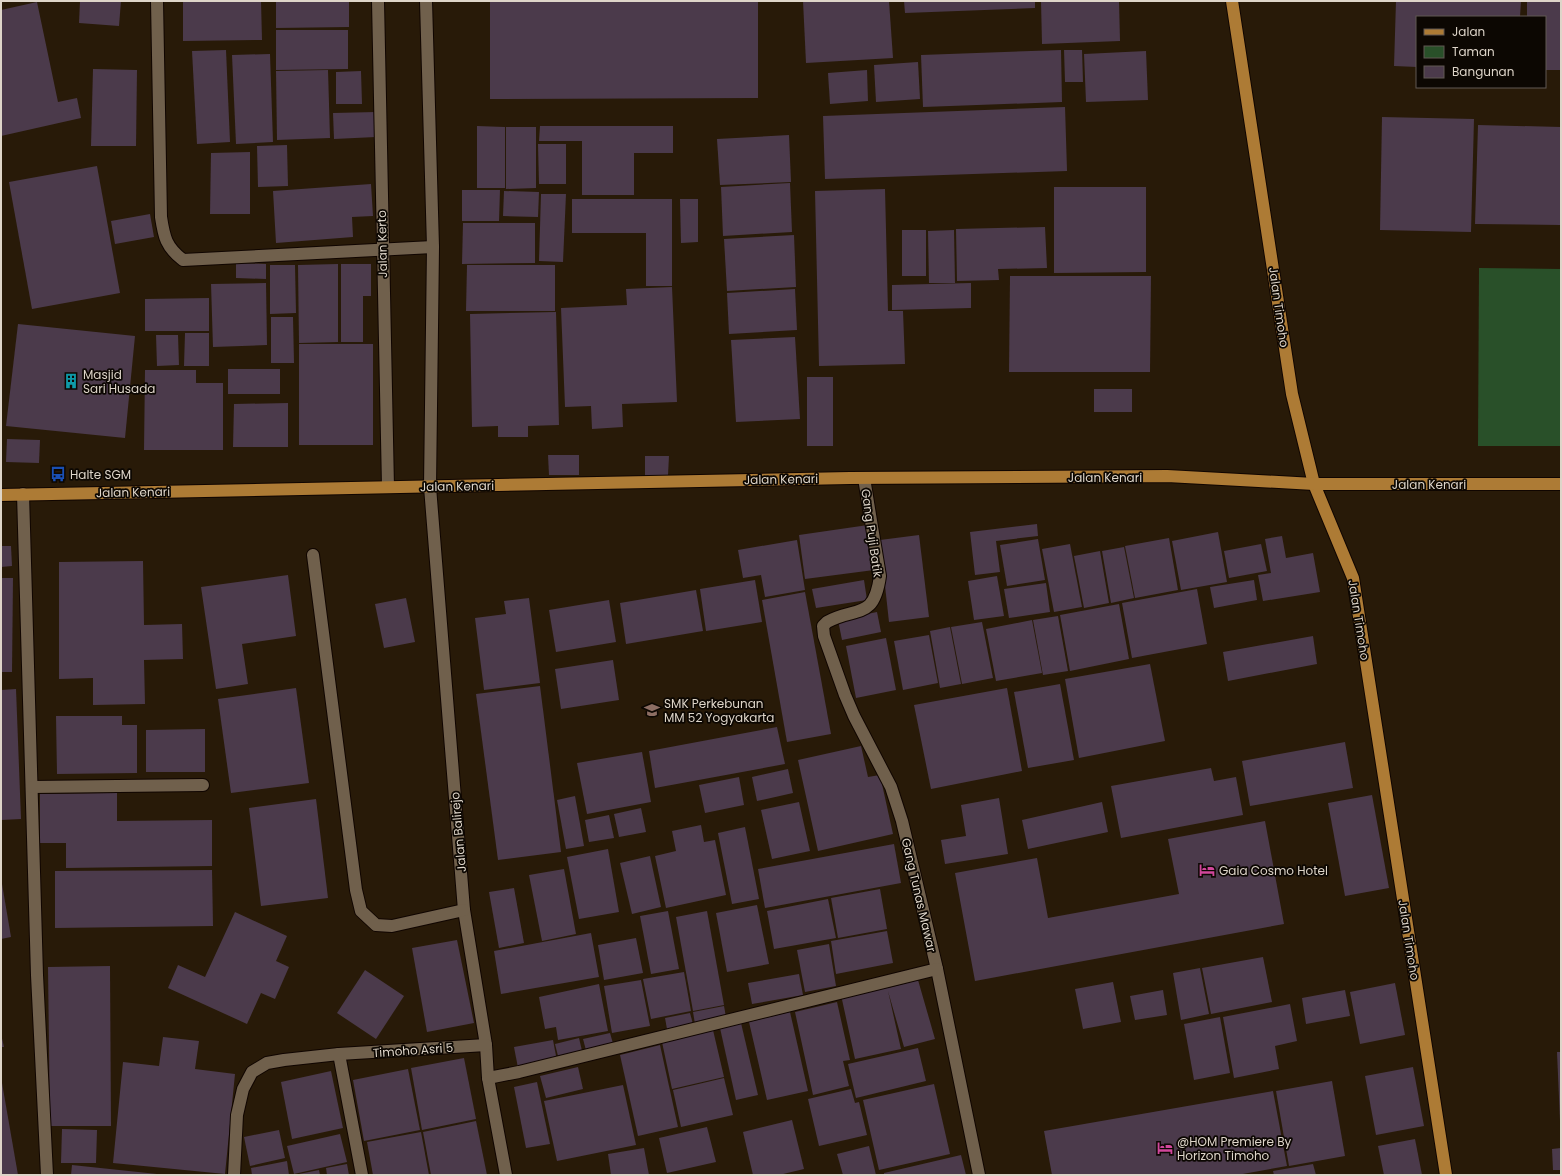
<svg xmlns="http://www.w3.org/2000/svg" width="1562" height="1176" font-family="Poppins,sans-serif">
	<rect width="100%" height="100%" fill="#281a08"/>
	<polygon fill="#295029" points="1479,268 1561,269 1561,446 1478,446"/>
	<g fill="#4b3a4b">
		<polygon points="80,1 121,1 119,26 79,23"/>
		<polygon points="183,1 261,1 262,40 183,41"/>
		<polygon points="276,1 349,1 349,27 276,28"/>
		<polygon points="490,1 758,1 758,98 490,99"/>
		<polygon points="803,1 889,1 893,58 806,63"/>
		<polygon points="904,1 1035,1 1035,8 905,13"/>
		<polygon points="1041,1 1119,1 1120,41 1042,44"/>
		<polygon points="1396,1 1521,1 1520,17 1417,17 1417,67 1394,66"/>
		<polygon points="1527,1 1561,1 1561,70 1545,70 1545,17 1527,17"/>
		<polygon points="37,2 58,102 77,98 81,118 1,136 1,10"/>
		<polygon points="276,30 348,30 348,69 276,70"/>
		<polygon points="226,50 230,142 197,144 192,51"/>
		<polygon points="1061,50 1062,102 923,107 921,55"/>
		<polygon points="1064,50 1082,50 1083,82 1065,82"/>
		<polygon points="1146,51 1148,100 1086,102 1084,54"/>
		<polygon points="270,54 273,142 236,144 232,55"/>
		<polygon points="918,62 920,99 876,102 874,65"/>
		<polygon points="93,69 137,70 136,146 91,146"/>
		<polygon points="328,70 330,138 277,140 276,71"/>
		<polygon points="867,70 868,101 830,104 828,73"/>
		<polygon points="361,71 362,104 336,104 336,72"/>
		<polygon points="1065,107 1067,171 825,179 823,116"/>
		<polygon points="376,112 376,137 334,139 333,113"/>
		<polygon points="1382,117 1474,119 1471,232 1380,230"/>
		<polygon points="1478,125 1561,127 1561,225 1475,224"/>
		<polygon points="477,126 505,127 505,188 477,188"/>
		<polygon points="540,126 673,126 673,153 634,153 634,195 582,195 582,141 539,141"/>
		<polygon points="506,127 536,127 536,188 506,189"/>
		<polygon points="789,135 791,182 720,185 717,139"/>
		<polygon points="538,144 566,144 566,184 539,184"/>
		<polygon points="287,145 288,186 258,187 257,146"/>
		<polygon points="250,152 250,214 210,214 211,153"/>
		<polygon points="97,166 120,293 32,309 9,182"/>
		<polygon points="790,183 792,232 723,236 721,187"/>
		<polygon points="371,184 373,216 352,217 353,237 276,243 273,191"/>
		<polygon points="1054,187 1146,187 1146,272 1054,273"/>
		<polygon points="885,189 888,311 903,311 905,364 819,366 815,191"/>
		<polygon points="462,190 500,190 499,221 462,221"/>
		<polygon points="504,191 539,192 538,217 503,216"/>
		<polygon points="541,194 566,194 563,262 539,261"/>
		<polygon points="572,199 672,199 672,286 646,286 646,233 572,233"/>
		<polygon points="680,199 698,199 698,242 681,243"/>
		<polygon points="150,214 154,237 115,244 111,221"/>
		<polygon points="463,223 535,223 535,263 462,264"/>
		<polygon points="1045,227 1047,268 998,269 999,280 957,281 956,229"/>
		<rect x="902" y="230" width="24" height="46"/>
		<polygon points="954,230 955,283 929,283 928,231"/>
		<polygon points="794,235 796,287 727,291 724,239"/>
		<polygon points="236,263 266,264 266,279 236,278"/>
		<polygon points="338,264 338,342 299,343 298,265"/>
		<polygon points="341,264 371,264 371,296 363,296 363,342 341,342"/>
		<polygon points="270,265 295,265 296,313 270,314"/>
		<polygon points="467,265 555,265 555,311 466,311"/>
		<polygon points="1010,276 1151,276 1150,372 1009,372"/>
		<polygon points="266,283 267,345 213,347 211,284"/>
		<polygon points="971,283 971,308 892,310 892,285"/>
		<polygon points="672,287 677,402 622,404 623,427 592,429 591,406 565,407 561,308 627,305 626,289"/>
		<polygon points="795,289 797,330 729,334 727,293"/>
		<polygon points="209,298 209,331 145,331 145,299"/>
		<polygon points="556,312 559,425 528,426 528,437 498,437 498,426 472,427 470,314"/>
		<polygon points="271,317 293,317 294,363 271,363"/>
		<polygon points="18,324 135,336 125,438 6,426"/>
		<polygon points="185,333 209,333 209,366 184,366"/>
		<polygon points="156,335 178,335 179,365 157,366"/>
		<polygon points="795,337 800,419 736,422 731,340"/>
		<rect x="299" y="344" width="74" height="101"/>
		<rect x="228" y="369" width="52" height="25"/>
		<polygon points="145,370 196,370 196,383 223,383 223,450 144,450"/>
		<rect x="807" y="377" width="26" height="69"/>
		<rect x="1094" y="389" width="38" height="23"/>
		<polygon points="288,403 288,447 233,447 234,404"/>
		<polygon points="7,439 40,440 39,463 6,462"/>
		<polygon points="548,455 579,455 579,475 549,475"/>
		<polygon points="645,456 669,456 668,475 645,476"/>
		<polygon points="1037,524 1038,536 996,541 1000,572 975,575 970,532"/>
		<polygon points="868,525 874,570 805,579 799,535"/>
		<polygon points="1218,532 1227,582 1181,590 1172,541"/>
		<polygon points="919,535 929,617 889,622 880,540"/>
		<polygon points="1282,536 1286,558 1313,553 1320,592 1263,601 1258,575 1271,573 1265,539"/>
		<polygon points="1169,538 1178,590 1135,598 1125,546"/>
		<polygon points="1038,539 1045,580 1007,586 1000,545"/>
		<polygon points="797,540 805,590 765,597 761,575 743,578 738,550"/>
		<polygon points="1070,544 1082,607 1054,612 1042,549"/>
		<polygon points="1261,544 1267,571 1229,578 1224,551"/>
		<polygon points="1,546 11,546 12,566 1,567"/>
		<polygon points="1124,547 1134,598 1111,603 1102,551"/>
		<polygon points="1100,551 1109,603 1084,608 1074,556"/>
		<polygon points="143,561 144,625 182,624 183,659 144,660 145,704 93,705 93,678 59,679 59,562"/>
		<polygon points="288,575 296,636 242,644 248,684 216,689 201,587"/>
		<polygon points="997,576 1004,616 974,620 968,581"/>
		<polygon points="1,578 13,578 12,672 1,672"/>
		<polygon points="755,580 762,622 706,631 700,589"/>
		<polygon points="864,580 867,600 816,608 812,589"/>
		<polygon points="1254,580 1257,600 1214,608 1210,587"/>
		<polygon points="1046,583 1050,612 1009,618 1004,589"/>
		<polygon points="1197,589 1207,644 1132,658 1122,603"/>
		<polygon points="696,590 703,631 626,644 620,603"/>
		<polygon points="805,592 831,734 787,742 762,600"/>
		<polygon points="406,598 415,642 384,648 375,604"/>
		<polygon points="529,598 540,683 484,690 475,618 506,614 504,601"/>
		<polygon points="609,600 616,642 556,652 549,610"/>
		<polygon points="1119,604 1129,659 1070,671 1060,615"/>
		<polygon points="877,612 881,632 842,640 838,620"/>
		<polygon points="1058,616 1068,671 1043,675 1033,620"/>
		<polygon points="1032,620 1042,673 996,681 986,629"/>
		<polygon points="982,622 993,678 962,684 951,627"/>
		<polygon points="950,627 961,684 940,688 930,631"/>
		<polygon points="929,635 938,683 903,690 894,641"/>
		<polygon points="1313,636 1317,664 1228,681 1223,652"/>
		<polygon points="886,638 896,690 856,698 846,646"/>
		<polygon points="613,660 619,700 561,709 555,669"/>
		<polygon points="1150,664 1165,741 1079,758 1065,679"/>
		<polygon points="1060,684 1074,760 1028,768 1014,692"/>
		<polygon points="540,686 561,852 498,860 476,694"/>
		<polygon points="296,688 309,783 231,793 218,699"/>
		<polygon points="1007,688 1022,771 931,789 914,705"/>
		<polygon points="16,689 21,819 1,820 1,690"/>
		<polygon points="56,716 122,716 122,725 137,725 137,773 57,774"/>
		<polygon points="777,727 785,764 655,788 649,751"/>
		<polygon points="205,729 205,772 146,772 146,730"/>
		<polygon points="1345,742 1353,788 1250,806 1242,761"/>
		<polygon points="861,746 868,777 880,775 893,834 818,851 798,760"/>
		<polygon points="642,752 651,802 587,814 577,763"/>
		<polygon points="1211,768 1214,781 1236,777 1243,815 1121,838 1111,786"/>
		<polygon points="788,769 793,793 757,801 752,777"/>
		<polygon points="739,777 744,805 705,813 699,785"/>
		<polygon points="117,793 117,821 212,820 212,866 66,868 66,843 40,843 40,794"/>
		<polygon points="1372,795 1389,888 1345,896 1328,803"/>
		<polygon points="575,796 584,846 566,849 557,800"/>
		<polygon points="999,798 1008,854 945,864 941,840 966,836 961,805"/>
		<polygon points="316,799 328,898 261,906 249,808"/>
		<polygon points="799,802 810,851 772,859 761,810"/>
		<polygon points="1102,802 1108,832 1028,849 1022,820"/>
		<polygon points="641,808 646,832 619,837 614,814"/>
		<polygon points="609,815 614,838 589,842 585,820"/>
		<polygon points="1265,821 1284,924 975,981 955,873 1037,858 1048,918 1179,894 1168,839"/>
		<polygon points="701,825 704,842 715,840 726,895 666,908 655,856 676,851 672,831"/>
		<polygon points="745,827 759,899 732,904 718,833"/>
		<polygon points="894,844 901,883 765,908 758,869"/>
		<polygon points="608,849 619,912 579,919 567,857"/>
		<polygon points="650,856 661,907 632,914 620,863"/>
		<polygon points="564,869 576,934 542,941 529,875"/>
		<polygon points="212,870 213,926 55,928 55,871"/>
		<polygon points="1,878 11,937 1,939"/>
		<polygon points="514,888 524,943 499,948 489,892"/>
		<polygon points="880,889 887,929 838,938 831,898"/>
		<polygon points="828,899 836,938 774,949 767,911"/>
		<polygon points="757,905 769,964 727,972 716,913"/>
		<polygon points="668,911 679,969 651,974 640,916"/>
		<polygon points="707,911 724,1005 693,1011 676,917"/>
		<polygon points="235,912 287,936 276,961 289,967 275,999 261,993 247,1024 168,988 178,965 205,977"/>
		<polygon points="887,931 893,963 836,974 831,941"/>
		<polygon points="591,933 599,977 501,994 494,951"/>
		<polygon points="636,938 643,973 604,980 598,945"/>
		<polygon points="457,940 474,1023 427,1032 412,948"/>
		<polygon points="829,944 836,986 805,992 797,950"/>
		<polygon points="1263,957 1272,1002 1211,1014 1202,968"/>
		<polygon points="110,966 111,1126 50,1126 48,967"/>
		<polygon points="1200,968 1209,1014 1181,1020 1173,973"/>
		<polygon points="365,970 404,996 376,1039 337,1013"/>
		<polygon points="684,972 691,1011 651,1019 643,979"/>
		<polygon points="799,974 803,995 752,1004 748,983"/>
		<polygon points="641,980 650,1026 612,1033 604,986"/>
		<polygon points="918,980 935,1039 904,1047 888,991 901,1049 855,1059 841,995 887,985 888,988"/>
		<polygon points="1113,982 1121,1022 1083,1029 1075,989"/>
		<polygon points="1395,983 1405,1035 1360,1044 1350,992"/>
		<polygon points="599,984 608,1031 558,1040 556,1027 545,1029 539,997"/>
		<polygon points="1163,990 1167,1015 1135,1020 1130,996"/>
		<polygon points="1345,990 1350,1016 1306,1024 1302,998"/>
		<polygon points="837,1002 850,1060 843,1061 849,1086 813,1095 795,1012"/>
		<polygon points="1290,1004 1297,1041 1275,1046 1279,1069 1234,1078 1223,1017"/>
		<polygon points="724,1006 726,1017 695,1024 693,1012"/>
		<polygon points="790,1012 808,1091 767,1100 749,1022"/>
		<polygon points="690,1013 693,1024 667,1029 665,1018"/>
		<polygon points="1220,1017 1230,1073 1194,1080 1184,1024"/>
		<polygon points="741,1023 758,1095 736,1100 720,1028"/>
		<polygon points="713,1030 724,1077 672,1089 662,1042"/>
		<polygon points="610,1033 614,1047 587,1054 583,1039"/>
		<polygon points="1,1034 4,1047 1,1047"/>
		<polygon points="163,1037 199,1041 195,1069 235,1074 225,1174 113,1163 123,1062 159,1066"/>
		<polygon points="579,1038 583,1055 559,1060 555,1044"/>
		<polygon points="553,1040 557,1061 518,1068 514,1047"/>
		<polygon points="660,1045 678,1127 638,1136 620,1055"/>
		<polygon points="918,1048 926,1081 856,1098 848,1064"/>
		<polygon points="1557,1052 1561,1052 1561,1121 1560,1121"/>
		<polygon points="464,1058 476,1119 422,1130 411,1068"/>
		<polygon points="578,1067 583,1089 546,1098 540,1076"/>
		<polygon points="1413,1067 1424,1126 1376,1135 1365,1076"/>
		<polygon points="408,1069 420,1130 364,1141 353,1080"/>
		<polygon points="331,1071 343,1128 292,1139 281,1082"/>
		<polygon points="724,1078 733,1115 681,1127 673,1090"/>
		<polygon points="1332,1081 1345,1156 1289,1166 1276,1091"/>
		<polygon points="537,1082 550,1144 526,1148 514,1087"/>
		<polygon points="1,1083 2,1083 18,1175 1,1175"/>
		<polygon points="934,1084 950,1154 879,1170 863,1100"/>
		<polygon points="623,1085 636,1145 557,1161 544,1101"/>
		<polygon points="851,1089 855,1103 859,1102 867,1135 819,1146 808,1099"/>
		<polygon points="1273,1091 1287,1166 1237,1175 1052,1175 1044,1131"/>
		<polygon points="792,1120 804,1169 779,1175 753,1175 743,1132"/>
		<polygon points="476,1121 487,1175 431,1175 423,1132"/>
		<polygon points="707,1127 716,1162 667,1173 659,1138"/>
		<polygon points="62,1129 97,1130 96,1163 61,1163"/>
		<polygon points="279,1130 285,1158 250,1166 244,1137"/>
		<polygon points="421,1132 429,1175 373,1175 367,1142"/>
		<polygon points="340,1134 347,1162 294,1174 287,1146"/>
		<polygon points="1415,1139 1422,1175 1384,1175 1378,1146"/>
		<polygon points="869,1146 876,1175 843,1175 837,1154"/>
		<polygon points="644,1148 649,1175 611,1175 608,1154"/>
		<polygon points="1561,1148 1561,1170 1553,1170 1552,1149"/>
		<polygon points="961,1155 966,1175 884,1175 884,1173"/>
		<polygon points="287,1161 289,1175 252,1175 251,1168"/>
		<polygon points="347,1164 349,1175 327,1175 326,1168"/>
		<polygon points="1313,1164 1316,1175 1274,1175 1273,1171"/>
		<polygon points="72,1165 157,1174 157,1175 71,1175"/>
		<polygon points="319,1170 320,1175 299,1175 299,1174"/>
	</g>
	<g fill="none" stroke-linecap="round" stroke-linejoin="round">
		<defs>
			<g id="minor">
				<path d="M157 1 161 217C164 237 166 247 183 260L433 247"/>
				<polyline points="378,1 388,487"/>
				<polyline points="426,1 433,247 430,487 464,910 486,1045 488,1078 506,1175"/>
				<path d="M864 478 880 576C874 621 856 606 827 622L823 626 824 636 845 695 854 716 891 787 902 821 937 969 979 1175"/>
				<polyline points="23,494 37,975 47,1175"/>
				<polyline points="313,555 356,890 361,911 376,925 392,926 464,910"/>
				<polyline points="32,787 203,785"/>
				<polyline points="339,1054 362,1175"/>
				<polyline points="488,1078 519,1072 937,969"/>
				<polyline points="234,1175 237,1115 243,1089 252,1072 267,1063 284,1060 339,1054 486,1045"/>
			</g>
			<g id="major">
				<polyline points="1232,1 1292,394 1314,484 1353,578 1446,1175"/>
				<polyline points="1,495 850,478 1167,476 1314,484 1561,484"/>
			</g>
		</defs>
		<use href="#minor" stroke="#100500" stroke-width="14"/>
		<use href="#major" stroke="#100500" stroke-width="14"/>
		<use href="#minor" stroke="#70604c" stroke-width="12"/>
		<use href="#major" stroke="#ad7b35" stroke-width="12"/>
	</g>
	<defs>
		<symbol id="building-bare" viewBox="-9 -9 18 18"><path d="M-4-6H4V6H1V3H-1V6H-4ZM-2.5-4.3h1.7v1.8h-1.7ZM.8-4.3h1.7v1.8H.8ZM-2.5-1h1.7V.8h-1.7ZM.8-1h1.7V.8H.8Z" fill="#0f9aa8" stroke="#0c0702" stroke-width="2.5" paint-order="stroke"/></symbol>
		<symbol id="bus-bare" viewBox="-9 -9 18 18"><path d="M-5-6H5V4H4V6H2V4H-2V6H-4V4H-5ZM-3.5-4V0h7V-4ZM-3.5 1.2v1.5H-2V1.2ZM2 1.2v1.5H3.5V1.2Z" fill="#1a4fb4" stroke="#0c0702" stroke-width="2.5" paint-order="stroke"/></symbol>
		<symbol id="school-bare" viewBox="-9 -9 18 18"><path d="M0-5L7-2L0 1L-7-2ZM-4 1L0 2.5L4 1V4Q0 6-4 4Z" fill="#8d6e63" stroke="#0c0702" stroke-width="2.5" paint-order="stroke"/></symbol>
		<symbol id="hotel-bare" viewBox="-9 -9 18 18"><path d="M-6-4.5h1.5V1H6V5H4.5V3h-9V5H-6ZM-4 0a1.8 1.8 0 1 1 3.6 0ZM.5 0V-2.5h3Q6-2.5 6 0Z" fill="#d1479c" stroke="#0c0702" stroke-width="2.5" paint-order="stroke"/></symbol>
	</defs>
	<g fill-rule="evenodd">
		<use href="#building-bare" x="60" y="370" width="22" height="22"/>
		<use href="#bus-bare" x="47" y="463" width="22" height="22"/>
		<use href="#school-bare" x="641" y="699" width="22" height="22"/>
		<use href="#hotel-bare" x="1196" y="859" width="22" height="22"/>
		<use href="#hotel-bare" x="1154" y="1137" width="22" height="22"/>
	</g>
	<g text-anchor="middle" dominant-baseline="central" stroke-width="3.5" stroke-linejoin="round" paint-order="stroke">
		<g font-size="12" fill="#ded5c9" stroke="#0c0702">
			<text transform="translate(382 244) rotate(-91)">Jalan Kerto</text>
			<text transform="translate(1279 307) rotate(82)">Jalan Timoho</text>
			<text x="1105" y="477">Jalan Kenari</text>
			<text transform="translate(781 479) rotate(-1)">Jalan Kenari</text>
			<text x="1429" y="484">Jalan Kenari</text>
			<text transform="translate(457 486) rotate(-1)">Jalan Kenari</text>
			<text transform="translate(133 492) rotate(-1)">Jalan Kenari</text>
			<text transform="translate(872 533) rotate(82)">Gang Puji Batik</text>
			<text transform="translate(1359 620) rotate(81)">Jalan Timoho</text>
			<text transform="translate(458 832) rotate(-95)">Jalan Balirejo</text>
			<text transform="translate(919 895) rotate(77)">Gang Tunas Mawar</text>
			<text transform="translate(1409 940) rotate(81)">Jalan Timoho</text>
			<text transform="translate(413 1050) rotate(-4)">Timoho Asri 5</text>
		</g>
		<g font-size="12" fill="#ded5c9" stroke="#0c0702" text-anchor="start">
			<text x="83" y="374">Masjid<tspan x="83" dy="14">Sari Husada</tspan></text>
			<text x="70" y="474">Halte SGM</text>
			<text x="664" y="703">SMK Perkebunan<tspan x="664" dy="14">MM 52 Yogyakarta</tspan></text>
			<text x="1219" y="870">Gaia Cosmo Hotel</text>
			<text x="1177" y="1141">@HOM Premiere By<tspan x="1177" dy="14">Horizon Timoho</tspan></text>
		</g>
	</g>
	<rect width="1562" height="1176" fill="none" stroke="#ded5c9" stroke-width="4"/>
	<rect x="1416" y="16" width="130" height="72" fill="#0c0702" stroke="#605952"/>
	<rect x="1424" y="29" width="20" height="6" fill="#ad7b35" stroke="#605952"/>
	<text x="1452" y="36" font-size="12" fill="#ded5c9">Jalan</text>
	<rect x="1424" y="46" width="20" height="12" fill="#295029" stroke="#605952"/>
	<text x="1452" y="56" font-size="12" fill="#ded5c9">Taman</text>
	<rect x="1424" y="66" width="20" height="12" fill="#4b3a4b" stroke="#605952"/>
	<text x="1452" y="76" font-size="12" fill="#ded5c9">Bangunan</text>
</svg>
